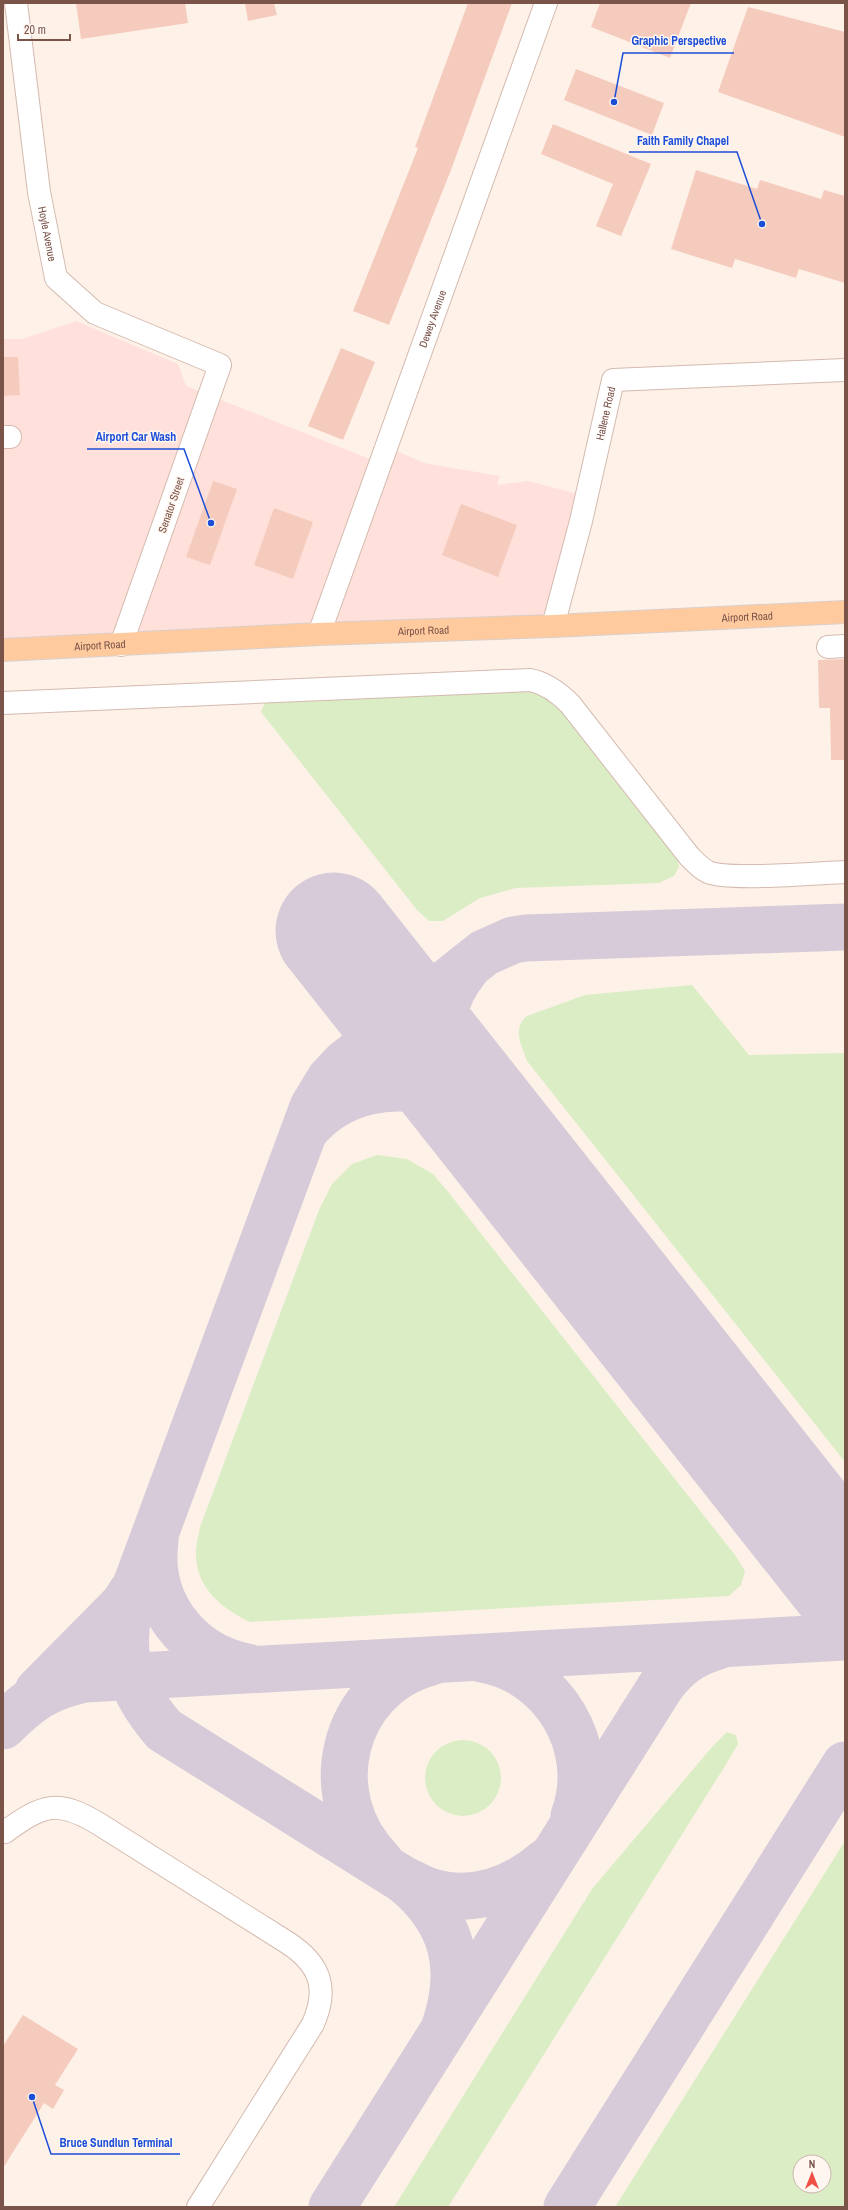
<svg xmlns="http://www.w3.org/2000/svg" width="848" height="2210" font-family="'Archivo Narrow',sans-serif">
	<rect width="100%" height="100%" fill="#fef2e8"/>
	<polygon fill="#ffe0db" points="76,321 178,364 186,386 385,465 390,448 424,463 500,476 497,485 528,481 586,496 555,628 3,650 3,339 22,339"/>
	<g fill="#dbedc4" fill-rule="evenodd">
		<polygon points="531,691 540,693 554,702 677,858 679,867 674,876 659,883 516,888 480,898 443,921 429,921 417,910 261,712 265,702"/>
		<path d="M692 985 749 1055 845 1053V1462L527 1061C521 1045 512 1028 527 1016L585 995Z"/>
		<path d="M377 1155 407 1159 433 1174 449 1193 735 1555 745 1571 741 1585 729 1596 250 1622C221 1608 195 1587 196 1552 196 1544 199 1535 200 1527L319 1210 332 1184 352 1164Z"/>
		<polygon points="727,1732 736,1735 738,1744 725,1766 448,2207 394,2207 592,1889 712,1747"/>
		<circle cx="463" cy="1778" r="38"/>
		<path d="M845 1841V2207H615ZM800 2162H824V2186H800Z"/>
	</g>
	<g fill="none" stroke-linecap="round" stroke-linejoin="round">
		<g stroke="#d8cbd9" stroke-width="47">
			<path d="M457 1087C440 1042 434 1009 466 969"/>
			<path d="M308 1127C340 1091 393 1079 438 1095 452 1100 466 1109 479 1115"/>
			<path d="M155 1541C147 1602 187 1655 247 1667"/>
			<path d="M482 1659C554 1671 599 1748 574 1816"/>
			<polyline points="38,1691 123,1605 133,1590"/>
			<path d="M3 1726C30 1699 47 1687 85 1679L845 1637"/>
			<path d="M380 1861C316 1797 341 1686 431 1662"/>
			<path d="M404 1880C412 1883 420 1888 429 1891 472 1905 515 1889 547 1861"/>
			<path d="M444 2029C465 1969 454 1921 404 1880L164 1730C125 1685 116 1645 135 1588L313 1107 330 1079 344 1064 484 953 513 940 526 938 845 927"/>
			<path d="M332 2207 661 1686C676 1665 693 1653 718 1646"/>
			<polyline points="567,2207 845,1765"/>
		</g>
		<polyline stroke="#d8cbd9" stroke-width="117" points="334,931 845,1577"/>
	</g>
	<g fill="#f5cbbd">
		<polygon points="76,3 185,3 188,23 81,39"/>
		<polygon points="245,3 274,3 277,15 248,21"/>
		<polygon points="468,3 512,3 451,170 389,325 353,311 418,148 415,147"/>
		<polygon points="600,3 691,3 670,58 591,27"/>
		<polygon points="748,7 845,32 845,137 718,92"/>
		<polygon points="576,69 664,103 652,135 564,100"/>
		<polygon points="553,124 651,164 621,236 596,226 613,184 541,154"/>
		<polygon points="696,170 757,189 760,180 821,199 824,190 845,196 845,283 799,269 796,278 735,259 732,268 671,249"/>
		<polygon points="341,348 375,362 343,440 308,426"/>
		<polygon points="3,357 18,357 20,395 3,396"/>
		<polygon points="213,481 237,489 210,565 186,557"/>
		<polygon points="461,504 517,525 498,577 442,555"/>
		<polygon points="274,508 313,522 293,579 254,565"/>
		<polygon points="845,659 845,760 831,760 830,708 819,708 818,660"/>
		<polygon points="23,2015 78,2049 55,2085 64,2090 53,2109 44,2103 3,2168 3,2046"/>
	</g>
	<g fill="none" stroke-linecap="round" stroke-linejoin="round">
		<defs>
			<g id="minor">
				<path id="s1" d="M16 3 39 192 56 278 95 313 220 365 121 645"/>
				<polyline points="3,437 10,437"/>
				<path id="s2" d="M553 626 581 521 613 380 845 370"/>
				<path id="s3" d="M319 634 546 3"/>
				<polyline points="828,647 845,646"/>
				<path d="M3 703 530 680C546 683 558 692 570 704L689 856C695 862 700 868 708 872 728 881 818 873 845 872"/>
				<path d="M3 1829 5 1832C43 1804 58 1799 99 1824L288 1943C320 1964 329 1988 313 2024L198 2207"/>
			</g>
			<g id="major">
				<path id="s4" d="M3 650 319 634 553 626 845 612"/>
			</g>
		</defs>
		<use href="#minor" stroke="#d4baaf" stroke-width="24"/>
		<use href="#major" stroke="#dacfcc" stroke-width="24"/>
		<use href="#minor" stroke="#fff" stroke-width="22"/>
		<use href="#major" stroke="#ffcb9e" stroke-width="22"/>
	</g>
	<g text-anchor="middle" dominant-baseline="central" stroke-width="3" stroke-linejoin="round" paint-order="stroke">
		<g font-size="11" fill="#7a5349" stroke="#fff6f0">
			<text stroke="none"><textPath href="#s1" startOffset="233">Hoyle Avenue</textPath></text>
			<text stroke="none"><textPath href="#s3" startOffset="335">Dewey Avenue</textPath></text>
			<text stroke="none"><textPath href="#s2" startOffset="219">Hallene Road</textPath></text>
			<text transform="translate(171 505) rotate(-71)">Senator Street</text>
			<text stroke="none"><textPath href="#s4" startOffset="745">Airport Road</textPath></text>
			<text stroke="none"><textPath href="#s4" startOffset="421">Airport Road</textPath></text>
			<text stroke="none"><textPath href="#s4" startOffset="97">Airport Road</textPath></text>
		</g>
	</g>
	<path fill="none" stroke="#1d4ed8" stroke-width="1.5" d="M614 102L623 53H734M762 224L737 152H629M211 523L184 449H87M32 2097L51 2154H180"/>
	<g fill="#1d4ed8" stroke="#fff6f0" stroke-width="1.5">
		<circle cx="614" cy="102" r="4"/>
		<circle cx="762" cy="224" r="4"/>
		<circle cx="211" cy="523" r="4"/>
		<circle cx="32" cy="2097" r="4"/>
	</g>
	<g font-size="12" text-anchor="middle" font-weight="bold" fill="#1d4ed8" stroke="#fff6f0" stroke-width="3" stroke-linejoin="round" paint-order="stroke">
		<text x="679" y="45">Graphic Perspective</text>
		<text x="683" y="145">Faith Family Chapel</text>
		<text x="136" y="441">Airport Car Wash</text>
		<text x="116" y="2147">Bruce Sundlun Terminal</text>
	</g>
	<rect width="848" height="2210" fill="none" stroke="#7a5349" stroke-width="8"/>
	<g transform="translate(812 2174)"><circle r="19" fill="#fff6f0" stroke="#cab5ad"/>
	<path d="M0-3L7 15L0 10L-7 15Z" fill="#ef5045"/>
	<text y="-6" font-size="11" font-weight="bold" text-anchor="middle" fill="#7a5349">N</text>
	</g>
	<path d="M18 34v6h52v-6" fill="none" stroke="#7a5349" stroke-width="2"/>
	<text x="24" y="34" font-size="12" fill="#7a5349" stroke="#fff6f0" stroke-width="3" paint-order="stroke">20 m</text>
</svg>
